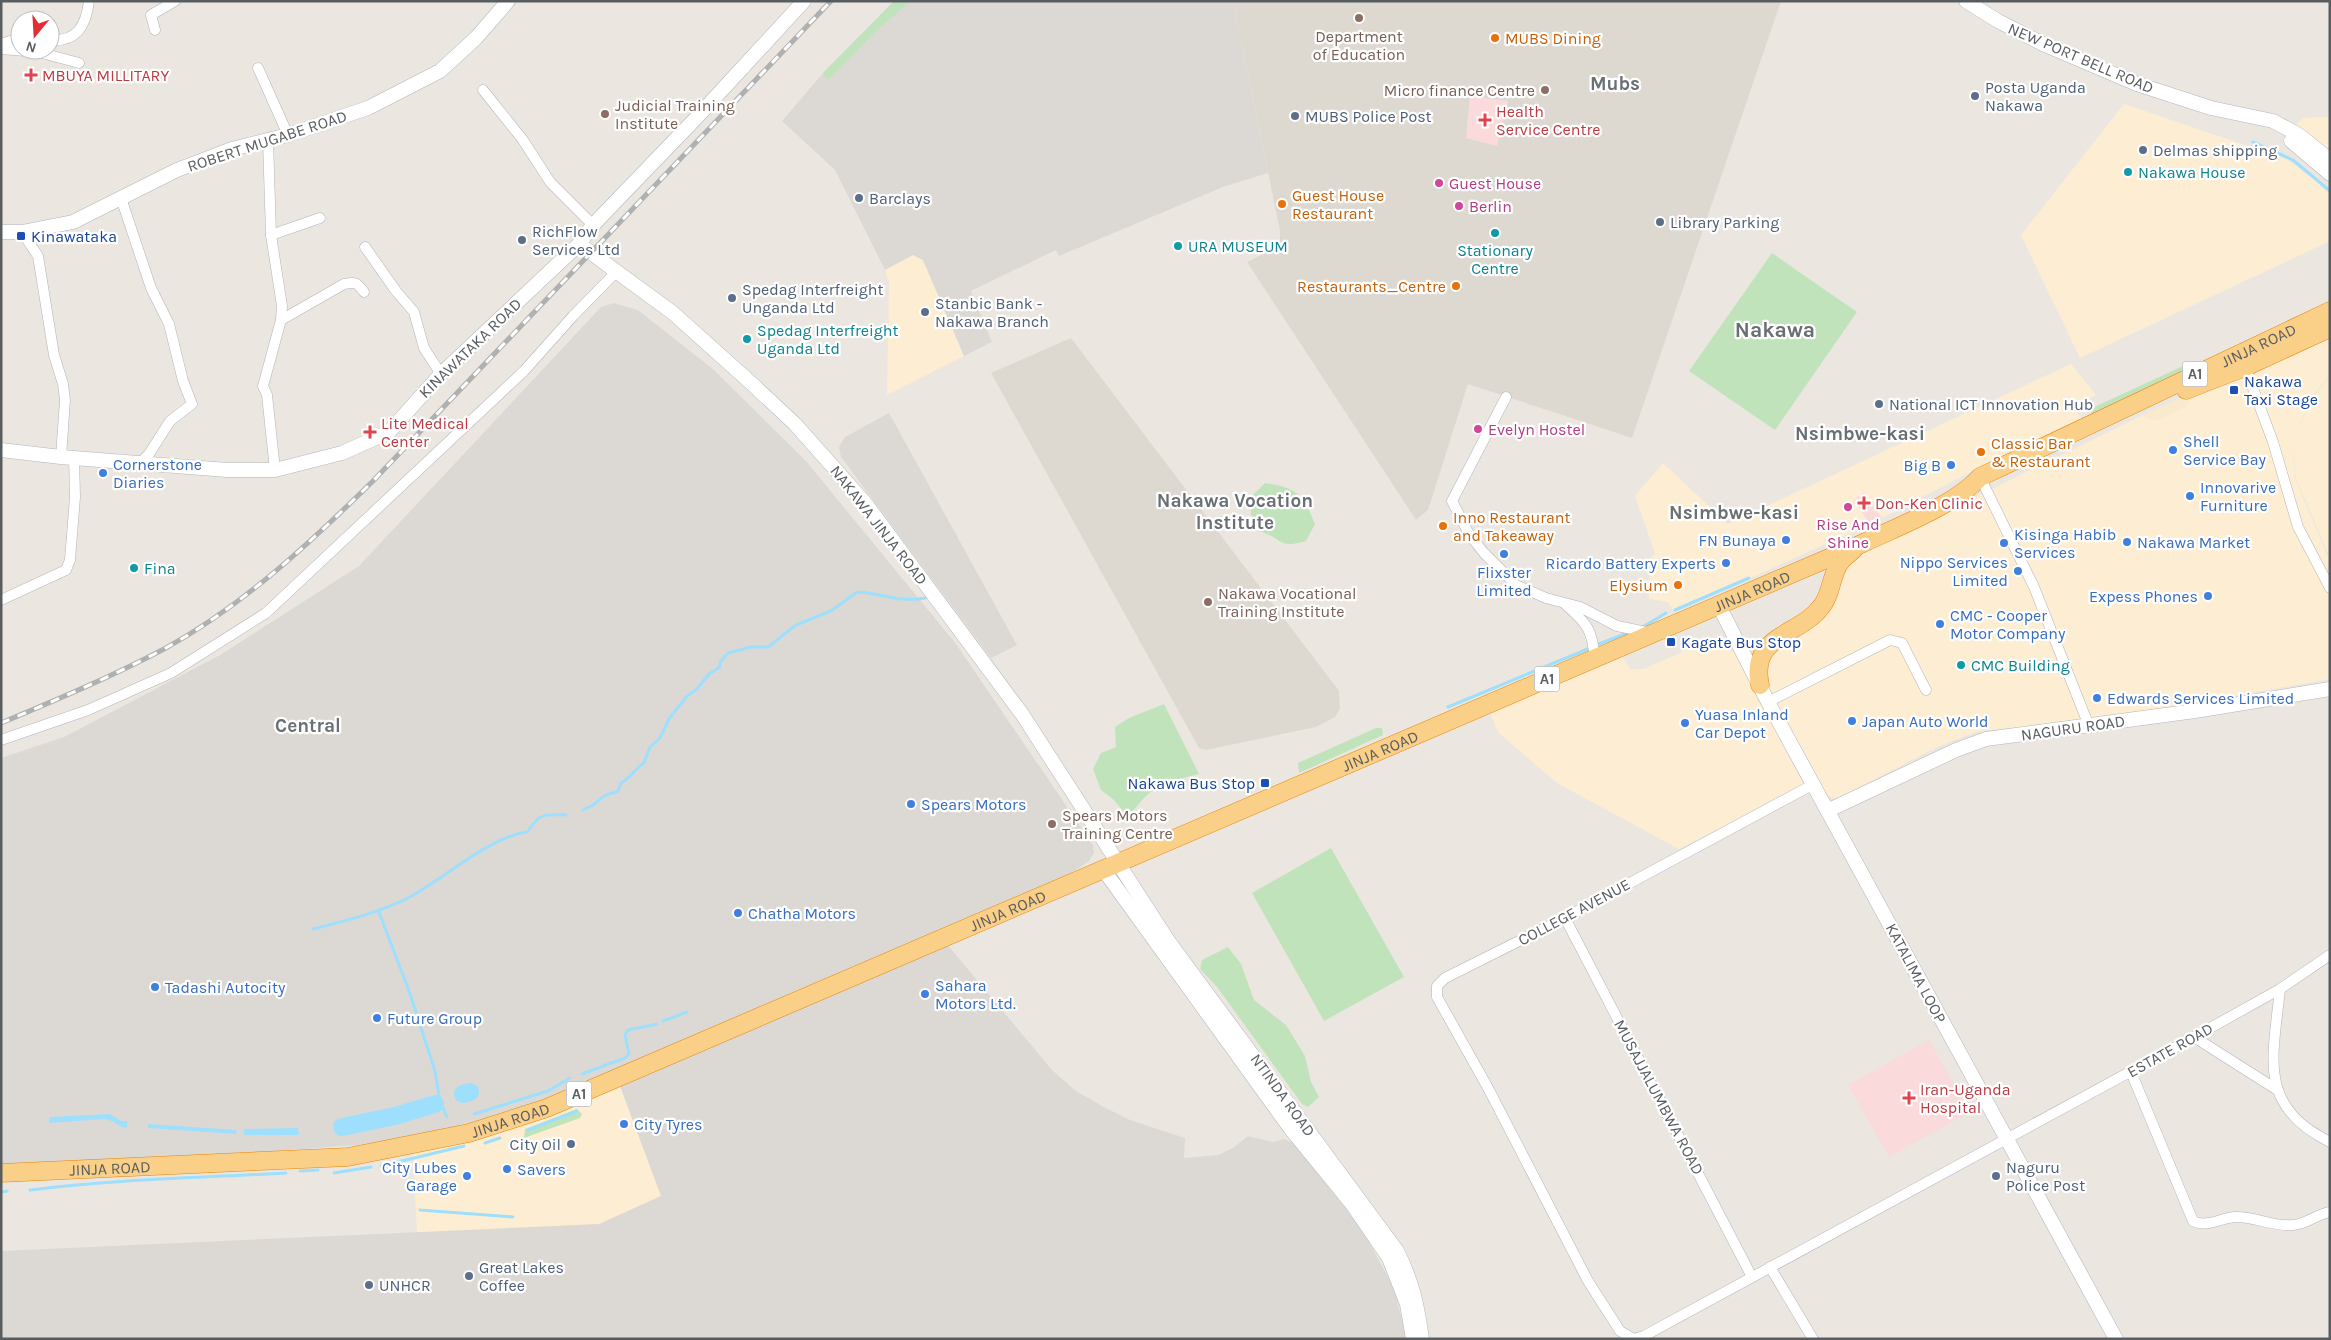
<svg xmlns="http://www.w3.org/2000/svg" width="2331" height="1340" font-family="Karla,sans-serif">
	<rect width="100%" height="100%" fill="#ebe7e0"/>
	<g fill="#fdeed3">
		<polygon points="2124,104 2286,159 2315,180 2330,195 2330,236 2328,242 2080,358 2021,235"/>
		<polygon points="2330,117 2330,152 2294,127 2303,118"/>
		<polygon points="913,255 923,260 964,356 887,395 889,283 885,270"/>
		<polygon points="2330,336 2330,375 2312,397 2296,432 2314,396 2330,376 2330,558 2296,478 2292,440 2295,478 2330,562 2330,679 2096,720 1978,731 1937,747 1836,799 1828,796 1762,680 1762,660 1829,612 1835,576 1841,563 2143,415"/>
		<polygon points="2071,364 2096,395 2075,408 2083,422 1978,468 1882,518 1863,494 1854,500 1870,524 1675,612 1668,602 1649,599 1650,560 1655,553 1635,496 1663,463 1728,524"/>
		<polygon points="1702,643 1722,646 1735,653 1804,785 1679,849 1557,783 1498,732 1490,713 1623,657 1630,669 1644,669"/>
		<polygon points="620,1086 661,1196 599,1224 417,1233 413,1153 506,1131"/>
	</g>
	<g fill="#dcd9d4">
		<polygon points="894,1 1233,1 1268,173 1223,187 1059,256 1056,250 971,291 992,342 964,356 923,260 913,255 885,270 835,170 782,121 823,73"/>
		<polygon points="614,303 638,310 714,370 806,461 956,644 1093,845 1094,853 1089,861 1070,874 548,1098 473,1122 418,1135 358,1145 217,1155 1,1164 1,758 64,737 220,655 359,566 601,307"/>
		<polygon points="889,413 1017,645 991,658 841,457 839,447 845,437"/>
		<polygon points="946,943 1052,1070 1076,1091 1102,1106 1130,1120 1185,1138 1184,1158 1218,1155 1233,1148 1248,1136 1273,1142 1284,1139 1295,1144 1363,1231 1394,1288 1407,1339 1,1339 1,1251 599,1224 661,1196 620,1086"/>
	</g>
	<g fill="#ddd9d1">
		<polygon points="1233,1 1781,1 1632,438 1468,384 1428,510 1416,520 1247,262 1277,247 1280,240 1280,231"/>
		<polygon points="1071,338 1339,691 1340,709 1335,717 1316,727 1206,750 1199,748 991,373"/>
	</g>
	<g fill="#fadadb">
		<polygon points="1470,96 1508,101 1497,146 1466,138"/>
		<polygon points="1863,493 1882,518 1883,518 1870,524 1854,500"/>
		<polygon points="1929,1040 1970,1112 1889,1157 1848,1085"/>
	</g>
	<g fill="#c1e3bc">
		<polygon points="894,1 911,1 877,30 828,80 823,73"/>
		<polygon points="1772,253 1857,312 1775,430 1689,371"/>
		<polygon points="2183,366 2189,373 2093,417 2090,409"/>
		<path d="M1265 483C1297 488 1303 494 1315 524L1306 541C1276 550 1283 537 1258 531L1251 514V497Z"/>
		<path d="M1164 704 1199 774C1182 778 1161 783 1147 795 1139 802 1136 811 1126 815L1114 800 1101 790 1093 769 1101 753 1116 747 1115 727 1129 718Z"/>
		<polygon points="1376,728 1382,728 1383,735 1299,773 1298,763"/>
		<polygon points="1331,848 1404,977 1324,1021 1252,893"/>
		<polygon points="1228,947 1241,964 1254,1000 1286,1025 1305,1056 1311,1082 1319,1097 1308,1107 1302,1104 1217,987 1200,969 1202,960"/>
		<polygon points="577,1109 582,1114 580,1118 524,1138 525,1129"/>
	</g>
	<path fill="#f9e9cd" d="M2190 393 2189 403 2185 407C2174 412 2152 428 2143 415Z"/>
	<g fill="#9edffd">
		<polygon points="388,1112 389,1119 343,1130 342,1124"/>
		<path d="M110 1114 121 1121H127V1128C118 1127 114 1120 105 1119L49 1123 50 1117Z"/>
		<polygon points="148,1124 236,1130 237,1134 148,1128"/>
		<polygon points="298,1128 299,1135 244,1135 244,1129"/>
	</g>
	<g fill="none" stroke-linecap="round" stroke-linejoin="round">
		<g stroke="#9edffd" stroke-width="3">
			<polyline points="2253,142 2293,160 2330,191"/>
			<polyline points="1675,610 1749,578"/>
			<polyline points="1641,628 1666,613"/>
			<polyline points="1596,645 1630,632"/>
			<polyline points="1448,707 1590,648"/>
			<path d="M583 810 593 805 604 796 618 791 621 783C630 779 634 769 644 763L650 747 660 738 669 719 687 696 696 690 709 674 720 667V662L728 653 751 647H768L796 625 831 611 857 592C880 593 902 603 925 598"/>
			<polyline points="379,912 409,991 435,1071 440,1101 447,1117"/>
			<path d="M313 929C345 921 378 913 408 898 443 880 488 837 527 832 540 813 543 814 566 815"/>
			<polyline points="663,1021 687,1012"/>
			<polyline points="582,1074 625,1058 629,1054 625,1035 628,1030 657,1024"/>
			<polyline points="474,1114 548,1091 570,1078"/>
			<polyline points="528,1130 577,1111"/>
			<polyline points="485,1143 500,1138"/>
			<polyline points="381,1166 464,1146"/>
			<polyline points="300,1171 318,1170"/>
			<polyline points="334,1173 371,1167"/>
			<path d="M30 1190C115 1179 200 1178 286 1173"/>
			<polyline points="1,1192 7,1191"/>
			<polyline points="420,1210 513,1217"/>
		</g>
		<g stroke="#9edffd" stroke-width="18">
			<polyline points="463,1094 470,1092"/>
			<polyline points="342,1127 395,1116 435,1104"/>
		</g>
		<defs>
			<g id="street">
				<polyline points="155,30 151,15 175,1"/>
				<path d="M50 40C77 42 86 26 89 1"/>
				<polyline points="1,44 20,38"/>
				<polyline points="1,49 38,52 79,63"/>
				<polyline points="258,68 288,135"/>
				<polyline points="483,90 523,140 550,182 593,225"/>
				<polyline points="268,140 271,235 282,306 281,320 263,386 267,395 275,470"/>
				<polyline points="121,198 151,288 169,324 183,381 192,404 170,421 149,454 141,462"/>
				<polyline points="22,232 38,256 54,355 63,384 65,400 61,457"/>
				<polyline points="271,235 320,218"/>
				<polyline points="365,247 396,291 414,312 424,348 441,374"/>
				<path d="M281 320 344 284C357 282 356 282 364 292"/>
				<polyline points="2245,367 2273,442 2298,527 2330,588"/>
				<polyline points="1506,397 1452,501 1469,534 1484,553 1516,585 1546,598 1580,607 1617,626 1651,633"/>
				<polyline points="1980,477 2034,587 2089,726"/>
				<polyline points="1,600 66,570 70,560 75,497 74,457"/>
				<path d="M1566 605C1588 624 1592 630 1595 659"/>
				<polyline points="1768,702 1890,640 1902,643 1926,690"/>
				<polyline points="1,740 88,710 171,673 266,613 524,371 573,316 617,271"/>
				<polyline points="1814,784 1565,918 1445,978 1437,986 1437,997 1488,1088 1588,1281 1620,1331 1634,1339 1644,1336 2194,1037 2280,989 2330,955"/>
				<polyline points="1565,918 1752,1277"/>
				<path d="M2280 989C2273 1058 2257 1106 2330 1142"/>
				<polyline points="2194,1037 2276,1089"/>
				<path d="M2131 1072 2193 1221C2206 1228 2221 1218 2235 1217 2254 1216 2273 1227 2293 1225 2307 1224 2317 1214 2330 1212"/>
				<polyline points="1770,1267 1813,1339"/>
			</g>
			<g id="secondary">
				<polyline points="1966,1 1998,21 2043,44 2137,84 2211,108 2273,121 2299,135 2330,160"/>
				<polyline points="2291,141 2330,174"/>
				<polyline points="1,232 22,232 73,222 177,170 232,149 288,135 368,108 440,71 476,38 508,1"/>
				<path d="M579 244 673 313 750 382 795 424 866 504 1022 714 1169 942 1397 1251C1413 1283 1417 1304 1422 1339"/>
				<polyline points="1,450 61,457 227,470 275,470 342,453 389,432 441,374 579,244 593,225 698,116 804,1"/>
				<polyline points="1719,606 1768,702 2116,1339"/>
				<polyline points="1829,810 1956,750 1986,739 2195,711 2330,689"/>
				<polyline points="1103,869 1290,1128 1352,1204 1389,1258 1407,1304 1413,1339"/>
			</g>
			<g id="highway">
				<polyline points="2186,390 2245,367 2330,328"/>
				<path d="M1760 685C1749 635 1799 636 1821 607 1832 594 1831 573 1841 561 1844 557 1849 554 1853 550"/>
				<path id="s1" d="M1 1173 348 1157 469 1133 547 1108 1859 545C1894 528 1954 506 1980 477L2330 311"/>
			</g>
		</defs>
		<use href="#street" stroke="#b1b4b7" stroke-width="11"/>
		<use href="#secondary" stroke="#b1b6ba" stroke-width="15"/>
		<use href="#highway" stroke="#e68405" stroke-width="19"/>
		<use href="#street" stroke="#fff" stroke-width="10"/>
		<use href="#secondary" stroke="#fff" stroke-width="14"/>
		<use href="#highway" stroke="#facf88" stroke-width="18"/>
		<defs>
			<path id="rail" d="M1 723C56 700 111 677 164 649 244 605 310 543 374 480L831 1"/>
		</defs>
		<use href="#rail" stroke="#afb0b0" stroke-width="5"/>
		<use href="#rail" stroke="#fff" stroke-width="3" stroke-dasharray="9" stroke-linecap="butt"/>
	</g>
	<g fill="#8d6e63" stroke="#fff" stroke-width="2">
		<circle cx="1359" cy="18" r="5"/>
		<circle cx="1545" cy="90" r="5"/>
		<circle cx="605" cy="114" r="5"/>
		<circle cx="1208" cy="602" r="5"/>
		<circle cx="1052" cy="824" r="5"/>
	</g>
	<g fill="#e8710a" stroke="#fff" stroke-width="2">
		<circle cx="1495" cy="38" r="5"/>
		<circle cx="1282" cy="204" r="5"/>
		<circle cx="1456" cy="286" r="5"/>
		<circle cx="1981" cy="452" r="5"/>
		<circle cx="1443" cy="526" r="5"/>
		<circle cx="1678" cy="585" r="5"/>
	</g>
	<g fill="#e0444e" stroke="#fff" stroke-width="2">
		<path d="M28.5 67.5h5v5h5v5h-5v5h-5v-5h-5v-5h5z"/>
		<path d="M1482.5 112.5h5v5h5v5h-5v5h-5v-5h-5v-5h5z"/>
		<path d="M367.5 424.5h5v5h5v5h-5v5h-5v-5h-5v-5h5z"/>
		<path d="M1861.5 495.5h5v5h5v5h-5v5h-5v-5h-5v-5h5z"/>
		<path d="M1906.5 1090.5h5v5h5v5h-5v5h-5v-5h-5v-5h5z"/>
	</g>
	<g fill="#5c6f8a" stroke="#fff" stroke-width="2">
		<circle cx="1975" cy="96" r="5"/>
		<circle cx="1295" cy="116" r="5"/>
		<circle cx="2143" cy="150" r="5"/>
		<circle cx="859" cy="198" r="5"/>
		<circle cx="1660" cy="222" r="5"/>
		<circle cx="522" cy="240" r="5"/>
		<circle cx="732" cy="298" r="5"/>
		<circle cx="925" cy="312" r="5"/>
		<circle cx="1879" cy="404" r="5"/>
		<circle cx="571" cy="1144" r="5"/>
		<circle cx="1996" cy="1176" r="5"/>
		<circle cx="469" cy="1276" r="5"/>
		<circle cx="369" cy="1285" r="5"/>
	</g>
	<g fill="#0f9aa8" stroke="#fff" stroke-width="2">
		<circle cx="2128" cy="172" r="5"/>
		<circle cx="1495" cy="233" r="5"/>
		<circle cx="1178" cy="246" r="5"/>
		<circle cx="747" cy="339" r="5"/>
		<circle cx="134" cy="568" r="5"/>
		<circle cx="1961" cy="665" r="5"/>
	</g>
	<g fill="#d1479c" stroke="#fff" stroke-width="2">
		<circle cx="1439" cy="183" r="5"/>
		<circle cx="1459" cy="206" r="5"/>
		<circle cx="1478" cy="429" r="5"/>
		<circle cx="1848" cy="507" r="5"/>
	</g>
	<g fill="#1a4fb4" stroke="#fff" stroke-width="2">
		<rect x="16" y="231" width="10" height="10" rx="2.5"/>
		<rect x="2229" y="385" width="10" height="10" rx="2.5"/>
		<rect x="1666" y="637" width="10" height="10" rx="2.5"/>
		<rect x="1260" y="778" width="10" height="10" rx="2.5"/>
	</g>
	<g fill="#3f7fe0" stroke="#fff" stroke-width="2">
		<circle cx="2173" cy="450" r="5"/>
		<circle cx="1951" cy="465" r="5"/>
		<circle cx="103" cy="473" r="5"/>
		<circle cx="2190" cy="496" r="5"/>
		<circle cx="1786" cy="540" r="5"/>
		<circle cx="2127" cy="542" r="5"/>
		<circle cx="2004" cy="543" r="5"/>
		<circle cx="1504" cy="554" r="5"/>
		<circle cx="1726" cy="563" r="5"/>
		<circle cx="2018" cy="571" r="5"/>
		<circle cx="2208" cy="596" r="5"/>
		<circle cx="1940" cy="624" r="5"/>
		<circle cx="2097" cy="698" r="5"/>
		<circle cx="1852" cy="721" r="5"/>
		<circle cx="1685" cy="723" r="5"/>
		<circle cx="911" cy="804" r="5"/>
		<circle cx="738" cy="913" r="5"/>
		<circle cx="155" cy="987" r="5"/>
		<circle cx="925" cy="994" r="5"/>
		<circle cx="377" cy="1018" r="5"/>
		<circle cx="624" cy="1124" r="5"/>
		<circle cx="507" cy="1169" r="5"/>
		<circle cx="467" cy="1176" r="5"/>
	</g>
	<g text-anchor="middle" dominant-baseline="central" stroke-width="4.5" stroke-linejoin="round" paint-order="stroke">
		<g fill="#fff" stroke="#8a8e90" stroke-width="1">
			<rect x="2182.5" y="361.5" width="25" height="25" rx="4"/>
			<rect x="1534.5" y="666.5" width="25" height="25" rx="4"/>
			<rect x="566.5" y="1081.5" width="25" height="25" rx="4"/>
		</g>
		<g font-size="15" font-weight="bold" fill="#585d60">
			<text x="2195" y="374">A1</text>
			<text x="1547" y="679">A1</text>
			<text x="579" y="1094">A1</text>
		</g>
		<g font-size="16" fill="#785e54" stroke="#fff" text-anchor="start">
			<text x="1359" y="36" text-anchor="middle">Department<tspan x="1359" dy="18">of Education</tspan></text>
			<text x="1535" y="90" text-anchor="end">Micro finance Centre</text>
			<text x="615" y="105">Judicial Training<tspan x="615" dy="18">Institute</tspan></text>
			<text x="1218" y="593">Nakawa Vocational<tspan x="1218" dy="18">Training Institute</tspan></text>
			<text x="1062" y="815">Spears Motors<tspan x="1062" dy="18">Training Centre</tspan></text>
		</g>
		<g font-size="16" fill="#c56008" stroke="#fff" text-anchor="start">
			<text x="1505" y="38">MUBS Dining</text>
			<text x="1292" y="195">Guest House<tspan x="1292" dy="18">Restaurant</tspan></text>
			<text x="1446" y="286" text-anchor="end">Restaurants_Centre</text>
			<text x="1991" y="443">Classic Bar<tspan x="1991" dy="18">&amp; Restaurant</tspan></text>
			<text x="1453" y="517">Inno Restaurant<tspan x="1453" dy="18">and Takeaway</tspan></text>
			<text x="1668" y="585" text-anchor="end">Elysium</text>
		</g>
		<g font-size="16" fill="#585d60" stroke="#fff">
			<text transform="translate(2081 58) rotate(23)">NEW PORT BELL ROAD</text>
			<text transform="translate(267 141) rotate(-18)">ROBERT MUGABE ROAD</text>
			<text stroke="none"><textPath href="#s1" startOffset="2428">JINJA ROAD</textPath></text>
			<text transform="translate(470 348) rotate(-44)">KINAWATAKA ROAD</text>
			<text transform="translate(879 525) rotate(52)">NAKAWA JINJA ROAD</text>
			<text stroke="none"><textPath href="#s1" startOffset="1864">JINJA ROAD</textPath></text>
			<text transform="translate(2073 728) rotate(-8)">NAGURU ROAD</text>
			<text stroke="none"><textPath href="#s1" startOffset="1459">JINJA ROAD</textPath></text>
			<text stroke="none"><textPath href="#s1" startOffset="1054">JINJA ROAD</textPath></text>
			<text transform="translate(1574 912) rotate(-28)">COLLEGE AVENUE</text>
			<text transform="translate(1916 973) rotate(62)">KATALIMA LOOP</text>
			<text transform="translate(2170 1050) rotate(-29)">ESTATE ROAD</text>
			<text transform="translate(1283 1095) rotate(54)">NTINDA ROAD</text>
			<text transform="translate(1659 1097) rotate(62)">MUSAJJALUMBWA ROAD</text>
			<text stroke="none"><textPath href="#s1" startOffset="514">JINJA ROAD</textPath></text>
			<text stroke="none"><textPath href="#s1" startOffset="109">JINJA ROAD</textPath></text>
		</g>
		<g font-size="16" fill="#be3a42" stroke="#fff" text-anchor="start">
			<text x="42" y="75">MBUYA MILLITARY</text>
			<text x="1496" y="111">Health<tspan x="1496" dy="18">Service Centre</tspan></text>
			<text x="381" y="423">Lite Medical<tspan x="381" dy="18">Center</tspan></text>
			<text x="1875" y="503">Don-Ken Clinic</text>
			<text x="1920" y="1089">Iran-Uganda<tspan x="1920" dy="18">Hospital</tspan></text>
		</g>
		<g font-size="16" fill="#4e5e75" stroke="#fff" text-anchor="start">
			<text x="1985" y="87">Posta Uganda<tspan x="1985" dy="18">Nakawa</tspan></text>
			<text x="1305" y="116">MUBS Police Post</text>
			<text x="2153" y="150">Delmas shipping</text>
			<text x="869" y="198">Barclays</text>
			<text x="1670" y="222">Library Parking</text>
			<text x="532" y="231">RichFlow<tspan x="532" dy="18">Services Ltd</tspan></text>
			<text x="742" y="289">Spedag Interfreight<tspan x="742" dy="18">Unganda Ltd</tspan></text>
			<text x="935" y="303">Stanbic Bank -<tspan x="935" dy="18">Nakawa Branch</tspan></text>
			<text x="1889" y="404">National ICT Innovation Hub</text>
			<text x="561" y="1144" text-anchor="end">City Oil</text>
			<text x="2006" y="1167">Naguru<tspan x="2006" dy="18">Police Post</tspan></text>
			<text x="479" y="1267">Great Lakes<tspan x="479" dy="18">Coffee</tspan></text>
			<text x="379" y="1285">UNHCR</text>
		</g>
		<g font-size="16" fill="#0d838f" stroke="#fff" text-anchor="start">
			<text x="2138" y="172">Nakawa House</text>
			<text x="1188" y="246">URA MUSEUM</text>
			<text x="1495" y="250" text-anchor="middle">Stationary<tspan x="1495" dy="18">Centre</tspan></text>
			<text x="757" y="330">Spedag Interfreight<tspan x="757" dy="18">Uganda Ltd</tspan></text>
			<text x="144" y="568">Fina</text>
			<text x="1971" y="665">CMC Building</text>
		</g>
		<g font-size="16" fill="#b23c85" stroke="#fff" text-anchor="start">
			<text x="1449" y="183">Guest House</text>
			<text x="1469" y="206">Berlin</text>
			<text x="1488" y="429">Evelyn Hostel</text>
			<text x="1848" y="524" text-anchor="middle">Rise And<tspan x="1848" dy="18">Shine</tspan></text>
		</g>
		<g font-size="16" fill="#164399" stroke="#fff" text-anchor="start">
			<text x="31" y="236">Kinawataka</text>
			<text x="2244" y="381">Nakawa<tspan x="2244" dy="18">Taxi Stage</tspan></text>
			<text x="1681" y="642">Kagate Bus Stop</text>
			<text x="1255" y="783" text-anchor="end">Nakawa Bus Stop</text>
		</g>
		<g font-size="16" fill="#366cbe" stroke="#fff" text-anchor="start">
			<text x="2183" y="441">Shell<tspan x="2183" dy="18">Service Bay</tspan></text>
			<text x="113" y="464">Cornerstone<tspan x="113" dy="18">Diaries</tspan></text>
			<text x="1941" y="465" text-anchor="end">Big B</text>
			<text x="2200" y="487">Innovarive<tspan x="2200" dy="18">Furniture</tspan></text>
			<text x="2014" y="534">Kisinga Habib<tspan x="2014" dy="18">Services</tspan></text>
			<text x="1776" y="540" text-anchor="end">FN Bunaya</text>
			<text x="2137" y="542">Nakawa Market</text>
			<text x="2008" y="562" text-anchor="end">Nippo Services<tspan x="2008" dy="18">Limited</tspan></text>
			<text x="1716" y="563" text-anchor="end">Ricardo Battery Experts</text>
			<text x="1504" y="572" text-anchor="middle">Flixster<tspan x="1504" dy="18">Limited</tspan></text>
			<text x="2198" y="596" text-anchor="end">Expess Phones</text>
			<text x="1950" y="615">CMC - Cooper<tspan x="1950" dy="18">Motor Company</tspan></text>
			<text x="2107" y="698">Edwards Services Limited</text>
			<text x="1695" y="714">Yuasa Inland<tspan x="1695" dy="18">Car Depot</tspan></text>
			<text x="1862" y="721">Japan Auto World</text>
			<text x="921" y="804">Spears Motors</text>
			<text x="748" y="913">Chatha Motors</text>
			<text x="935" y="985">Sahara<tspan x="935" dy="18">Motors Ltd.</tspan></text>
			<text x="165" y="987">Tadashi Autocity</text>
			<text x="387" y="1018">Future Group</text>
			<text x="634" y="1124">City Tyres</text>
			<text x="457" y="1167" text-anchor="end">City Lubes<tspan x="457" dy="18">Garage</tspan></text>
			<text x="517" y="1169">Savers</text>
		</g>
		<g font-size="19" font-weight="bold" fill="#696f72" stroke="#fff">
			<text x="1615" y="84">Mubs</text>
			<text x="1860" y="434">Nsimbwe-kasi</text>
			<text x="1235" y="501">Nakawa Vocation<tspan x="1235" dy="22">Institute</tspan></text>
			<text x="1734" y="513">Nsimbwe-kasi</text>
			<text x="308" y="726">Central</text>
		</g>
		<g font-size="21" font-weight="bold" fill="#696f72" stroke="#fff">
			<text x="1775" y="330">Nakawa</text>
		</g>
	</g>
	<rect width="2331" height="1340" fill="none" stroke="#585d60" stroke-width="5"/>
	<g transform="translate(35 35) rotate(198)"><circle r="24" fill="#ffffff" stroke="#bcbebf"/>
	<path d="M0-4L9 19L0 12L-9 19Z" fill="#e42c35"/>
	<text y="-8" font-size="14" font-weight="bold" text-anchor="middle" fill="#585d60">N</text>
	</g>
</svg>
